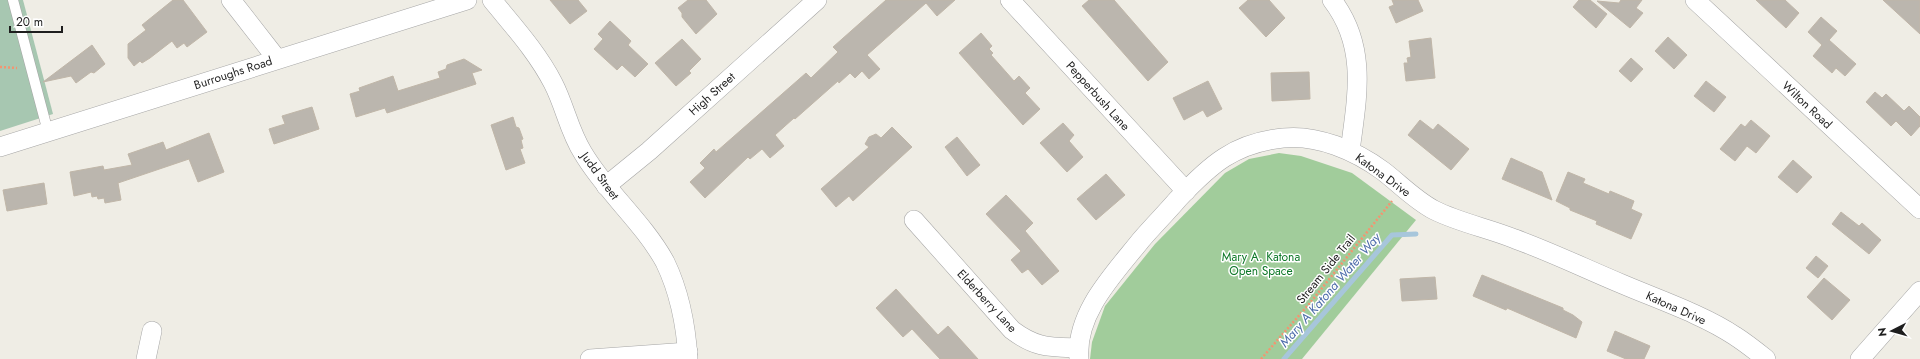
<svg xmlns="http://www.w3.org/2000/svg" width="1920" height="359" font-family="Jost,sans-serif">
	<rect width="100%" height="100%" fill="#efede5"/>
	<polygon fill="#a1cc9b" points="1279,153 1301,156 1352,173 1416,220 1302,359 1090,359 1092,342 1105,306 1155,244 1225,173 1249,159"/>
	<polygon fill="#a7c7b1" points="0,0 23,0 53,114 0,131"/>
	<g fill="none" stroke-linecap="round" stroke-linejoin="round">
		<polyline stroke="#a7c6db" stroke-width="5" points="1284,359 1392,235 1416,234"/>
	</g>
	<g fill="#bbb6ae" stroke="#c0b6a8">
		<polygon points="173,0 183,0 207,32 187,47 184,43 177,48 172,41 150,58 142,63 140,61 134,66 128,58 128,44 146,30 142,25"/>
		<polygon points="550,0 578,0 587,11 570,24"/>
		<polygon points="688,0 706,0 717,14 696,34 682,17 682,13 678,8"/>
		<polygon points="886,0 955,0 937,16 926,3 867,55 880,69 869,79 862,71 855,78 850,73 839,83 838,81 795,119 794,118 775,135 784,146 770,158 762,149 750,159 748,157 705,198 690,182 705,168 700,163 714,149 716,152 806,73 811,78 838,52 833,47"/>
		<polygon points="1089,0 1114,0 1168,62 1148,81 1082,6"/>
		<polygon points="1248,0 1269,0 1285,18 1266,37 1239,8"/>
		<polygon points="1392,0 1418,0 1423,11 1396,23 1389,7 1394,5"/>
		<polygon points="1579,0 1590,0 1607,14 1596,28 1573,7"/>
		<polygon points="1621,0 1642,0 1636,8 1643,13 1630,28 1597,1 1619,3"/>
		<polygon points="1756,0 1785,0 1799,13 1786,28"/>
		<polygon points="1883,0 1920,0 1920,34"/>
		<polygon points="1821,17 1837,31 1829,40 1856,64 1845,76 1836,68 1832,73 1813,56 1822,45 1808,32"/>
		<polygon points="610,21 631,41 628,45 648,64 635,77 622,65 617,70 594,49 603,39 598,34"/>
		<polygon points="981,33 992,46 989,49 993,53 991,55 1014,81 1019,76 1030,88 1025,93 1040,109 1023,125 959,53"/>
		<polygon points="1668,37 1687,55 1674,69 1655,51"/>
		<polygon points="1431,38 1435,78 1406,81 1404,63 1408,63 1407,58 1411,57 1409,41"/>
		<polygon points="682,39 701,59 689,71 691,73 676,86 655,63"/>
		<polygon points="92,45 105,64 94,73 91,72 76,83 71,76 43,82"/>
		<polygon points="1631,58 1643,69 1631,82 1619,71"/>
		<polygon points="464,59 482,70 472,73 476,84 387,113 385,108 356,117 350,94 360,91 359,88 393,76 398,91 440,78 438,72 446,69 447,65"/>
		<polygon points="1309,72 1310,99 1272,101 1271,73"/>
		<polygon points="1208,81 1222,109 1207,117 1203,110 1184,120 1173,98"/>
		<polygon points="1706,81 1726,97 1714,112 1694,96"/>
		<polygon points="1875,92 1882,98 1886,94 1904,111 1909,106 1920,117 1920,126 1911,136 1896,121 1891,126 1866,102"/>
		<polygon points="312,107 319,129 274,144 269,129 285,124 282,116"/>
		<polygon points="513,117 516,127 519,128 523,139 521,140 523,148 520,149 525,163 506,170 491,125"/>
		<polygon points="1420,120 1433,130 1438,124 1469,149 1451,170 1408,135"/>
		<polygon points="1751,120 1770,136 1756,153 1747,146 1735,161 1720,149 1741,124 1745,127"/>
		<polygon points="1063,123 1074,135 1069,141 1083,157 1067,172 1040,143"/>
		<polygon points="892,127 912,147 853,201 849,196 836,207 821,189 869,147 865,144 869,137 876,134 881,138"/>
		<polygon points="209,133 224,172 198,182 189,159 118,183 121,200 105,203 104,198 98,199 97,196 92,197 91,192 74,196 70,172 103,166 104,170 132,165 128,154 163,142 166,150"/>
		<polygon points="957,137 980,165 967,176 945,147"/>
		<polygon points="1511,158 1542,172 1552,200 1502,179"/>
		<polygon points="1793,160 1812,177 1797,193 1778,177"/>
		<polygon points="1568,172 1585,179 1583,183 1609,194 1610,191 1634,201 1631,209 1642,214 1631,239 1596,224 1597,221 1570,210 1570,208 1556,201"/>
		<polygon points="1106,174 1125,195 1096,220 1077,199"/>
		<polygon points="44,183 47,204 7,211 3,190"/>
		<polygon points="1006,195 1033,223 1025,231 1059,271 1042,285 1028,269 1022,273 1011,260 1021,251 986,214"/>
		<polygon points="1841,212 1859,226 1862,223 1881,240 1869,254 1832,224"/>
		<polygon points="1816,256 1828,266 1818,278 1806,268"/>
		<polygon points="1482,275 1563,308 1563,310 1573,315 1582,322 1576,338 1507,308 1506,310 1473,296"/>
		<polygon points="1435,277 1437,299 1402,301 1400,279"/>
		<polygon points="1824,278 1850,300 1832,320 1807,297"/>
		<polygon points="896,289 938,335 948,326 978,359 940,359 912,329 903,337 876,308"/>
		<polygon points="1615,331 1650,346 1644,359 1626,359 1607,351"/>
	</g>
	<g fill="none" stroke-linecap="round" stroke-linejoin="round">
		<defs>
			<polyline id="lane" points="13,0 48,132"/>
			<g id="street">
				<polyline points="231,0 277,59"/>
				<path d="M492 0C514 27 537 52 553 83 565 106 569 131 583 153 606 192 643 222 665 262 680 293 686 325 688 359"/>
				<polyline points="1010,0 1186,191"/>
				<path d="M1332 0C1368 47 1357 97 1350 151"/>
				<polyline points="1695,0 1920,209"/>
				<polyline points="0,147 467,0"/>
				<polyline points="606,186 649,151 817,0"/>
				<path d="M914 220 1012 330C1036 348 1049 347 1078 348"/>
				<polyline points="146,359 152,331"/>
				<polyline points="590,359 688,352"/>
				<path d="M1079 359C1075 313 1114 274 1141 240 1153 226 1166 213 1178 199 1210 165 1234 143 1283 138 1317 134 1356 151 1383 171 1400 184 1415 200 1434 210 1460 223 1488 228 1515 239 1551 252 1586 269 1622 284 1657 299 1704 315 1735 336 1746 343 1756 351 1766 359"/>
				<polyline points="1860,359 1920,291"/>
			</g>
		</defs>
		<use href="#lane" stroke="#a5a5a5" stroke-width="11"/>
		<use href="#street" stroke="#a5a5a5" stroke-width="20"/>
		<g stroke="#f49470" stroke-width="2.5" stroke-dasharray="2 2" stroke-linecap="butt">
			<polyline points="0,67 17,68"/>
			<polyline points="1261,359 1310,303 1392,201"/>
		</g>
		<use href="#lane" stroke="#fff" stroke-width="10"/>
		<use href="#street" stroke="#fff" stroke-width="19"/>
	</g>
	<g text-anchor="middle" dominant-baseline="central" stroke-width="3" stroke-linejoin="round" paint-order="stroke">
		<g font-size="12" fill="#1e1e1e" stroke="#fff">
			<text transform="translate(233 73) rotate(-18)">Burroughs Road</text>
			<text transform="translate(712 94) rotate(-42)">High Street</text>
			<text transform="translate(1098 96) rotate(48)">Pepperbush Lane</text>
			<text transform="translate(1807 105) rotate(43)">Wilton Road</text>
			<text transform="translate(1383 175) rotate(36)">Katona Drive</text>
			<text transform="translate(600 176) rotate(54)">Judd Street</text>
			<text transform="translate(1326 269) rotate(-51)">Stream Side Trail</text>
			<text transform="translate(987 301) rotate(47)">Elderberry Lane</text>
			<text transform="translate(1676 308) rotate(24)">Katona Drive</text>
		</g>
		<g font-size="12" fill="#10792a" stroke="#fff">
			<text x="1261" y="257">Mary A. Katona<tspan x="1261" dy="14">Open Space</tspan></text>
		</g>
		<g font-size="13" font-style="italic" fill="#4e6daa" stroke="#fff">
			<text transform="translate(1330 290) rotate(-49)">Mary A Katona Water Way</text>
		</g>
	</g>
	<g transform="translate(1892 331) rotate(264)" stroke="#ffffff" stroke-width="3" paint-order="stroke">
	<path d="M0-3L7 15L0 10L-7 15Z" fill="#1e1e1e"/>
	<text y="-6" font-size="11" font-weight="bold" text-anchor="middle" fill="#1e1e1e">N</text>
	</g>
	<path d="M10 26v6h52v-6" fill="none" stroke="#1e1e1e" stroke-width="2"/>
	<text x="16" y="26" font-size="12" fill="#1e1e1e" stroke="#ffffff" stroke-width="3" paint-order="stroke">20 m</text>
</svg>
